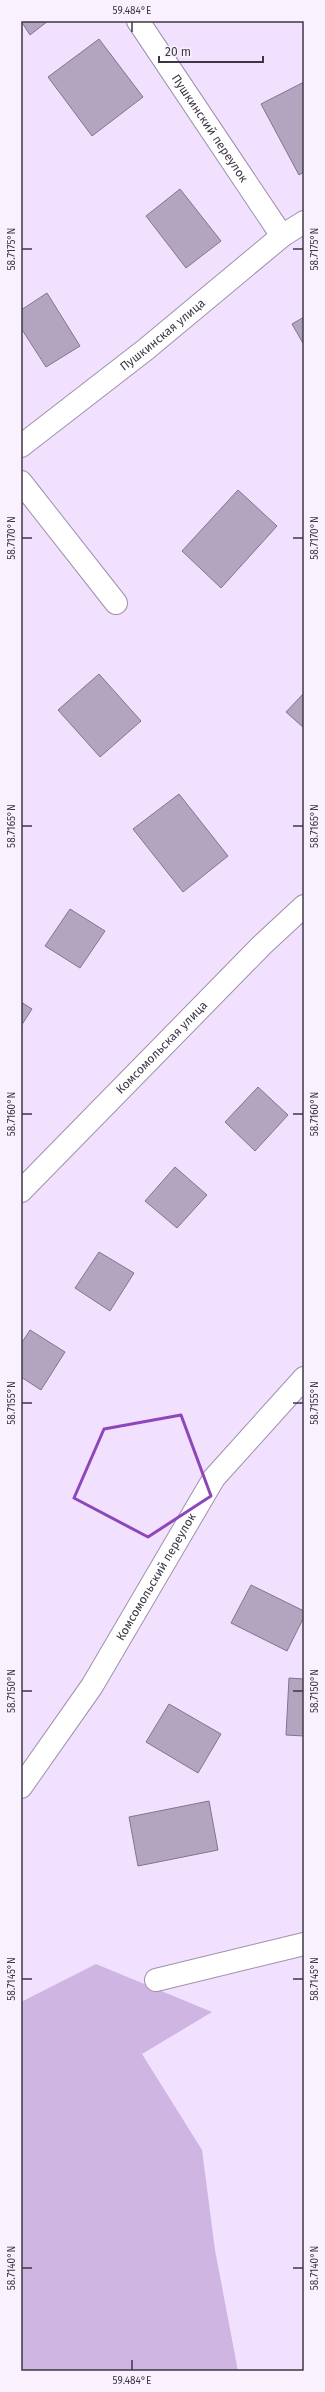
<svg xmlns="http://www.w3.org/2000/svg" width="325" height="2392" font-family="'Fira Sans',sans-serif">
	<rect width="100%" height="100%" fill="#f1e1fe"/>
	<polygon fill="#ceb5e2" points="96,1964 212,2012 142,2054 202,2150 215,2250 238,2371 21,2371 21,2002"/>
	<g fill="#b3a4c0" stroke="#83748e">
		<polygon points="21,21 48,21 30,35"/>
		<polygon points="99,39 143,97 92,136 48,77"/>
		<polygon points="304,82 304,172 299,175 261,104"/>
		<polygon points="180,189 221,241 186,268 146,216"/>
		<polygon points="47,293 80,346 46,367 21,328 21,310"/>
		<polygon points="304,317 304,345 292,324"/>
		<polygon points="238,490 277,526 221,588 182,551"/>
		<polygon points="99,674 141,721 100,757 58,710"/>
		<polygon points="304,693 304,728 286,712"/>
		<polygon points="179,794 228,856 183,892 133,829"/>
		<polygon points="70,909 105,931 80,968 45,946"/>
		<polygon points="21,1002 32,1009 21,1026"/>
		<polygon points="258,1087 288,1115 255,1151 225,1122"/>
		<polygon points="175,1167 207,1195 177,1228 145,1201"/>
		<polygon points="99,1252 134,1273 110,1311 75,1288"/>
		<polygon points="30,1330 65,1352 41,1390 21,1377 21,1344"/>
		<polygon points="251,1585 304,1611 304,1617 287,1651 231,1623"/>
		<polygon points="289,1678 304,1679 304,1736 286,1735"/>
		<polygon points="169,1704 221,1734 198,1773 146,1742"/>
		<polygon points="209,1801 218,1850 138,1866 129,1817"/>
	</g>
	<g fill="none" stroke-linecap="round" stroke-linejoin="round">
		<defs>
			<g id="minor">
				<path id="s1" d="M138 21 282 236"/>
				<path id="s2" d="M21 446 145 350 282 236 304 222"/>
				<polyline points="21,482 116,603"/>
				<path id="s3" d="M21 1191 262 945 304 906"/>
				<path id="s4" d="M21 1787 92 1686 214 1478 304 1378"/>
				<polyline points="156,1980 304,1944"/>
			</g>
		</defs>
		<use href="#minor" stroke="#9f90ab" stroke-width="24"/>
		<use href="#minor" stroke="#fff" stroke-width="22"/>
	</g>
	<path fill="none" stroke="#8e47bb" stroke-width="3" stroke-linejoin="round" d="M181 1415 211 1496 148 1537 74 1498 104 1429Z"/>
	<path fill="none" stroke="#3e3743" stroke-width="1.5" d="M132 22V32M22 249H32M293 249H303M22 538H32M293 538H303M22 826H32M293 826H303M22 1114H32M293 1114H303M22 1403H32M293 1403H303M22 1691H32M293 1691H303M22 1979H32M293 1979H303M22 2268H32M293 2268H303M132 2360V2370"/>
	<g text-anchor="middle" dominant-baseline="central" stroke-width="3" stroke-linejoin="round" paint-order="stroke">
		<g font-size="12" fill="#3e3743" stroke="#f9f2fe">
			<text stroke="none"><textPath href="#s1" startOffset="129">Пушкинский переулок</textPath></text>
			<text stroke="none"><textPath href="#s2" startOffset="180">Пушкинская улица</textPath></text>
			<text stroke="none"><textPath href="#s3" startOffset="201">Комсомольская улица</textPath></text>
			<text stroke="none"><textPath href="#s4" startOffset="250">Комсомольский переулок</textPath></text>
		</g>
	</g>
	<rect width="325" height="2392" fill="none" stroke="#f9f2fe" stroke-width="44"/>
	<path d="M159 56v6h104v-6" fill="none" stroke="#3e3743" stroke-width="2"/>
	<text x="165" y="56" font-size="12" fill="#3e3743" stroke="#f9f2fe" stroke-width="3" paint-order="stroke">20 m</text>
	<rect x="22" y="22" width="281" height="2348" fill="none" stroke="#3e3743" stroke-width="1.5"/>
	<g font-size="10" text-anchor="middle" fill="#3e3743">
		<text x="132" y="14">59.484°E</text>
		<text transform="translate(11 249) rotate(-90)" y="4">58.7175°N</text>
		<text transform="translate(314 249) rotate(-90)" y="4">58.7175°N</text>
		<text transform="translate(11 538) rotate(-90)" y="4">58.7170°N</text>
		<text transform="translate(314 538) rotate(-90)" y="4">58.7170°N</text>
		<text transform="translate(11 826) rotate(-90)" y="4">58.7165°N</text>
		<text transform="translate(314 826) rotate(-90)" y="4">58.7165°N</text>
		<text transform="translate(11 1114) rotate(-90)" y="4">58.7160°N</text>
		<text transform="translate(314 1114) rotate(-90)" y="4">58.7160°N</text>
		<text transform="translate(11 1403) rotate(-90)" y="4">58.7155°N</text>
		<text transform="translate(314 1403) rotate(-90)" y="4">58.7155°N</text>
		<text transform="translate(11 1691) rotate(-90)" y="4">58.7150°N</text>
		<text transform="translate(314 1691) rotate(-90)" y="4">58.7150°N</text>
		<text transform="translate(11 1979) rotate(-90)" y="4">58.7145°N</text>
		<text transform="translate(314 1979) rotate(-90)" y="4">58.7145°N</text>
		<text transform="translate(11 2268) rotate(-90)" y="4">58.7140°N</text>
		<text transform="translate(314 2268) rotate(-90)" y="4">58.7140°N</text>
		<text x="132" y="2384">59.484°E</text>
	</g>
</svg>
